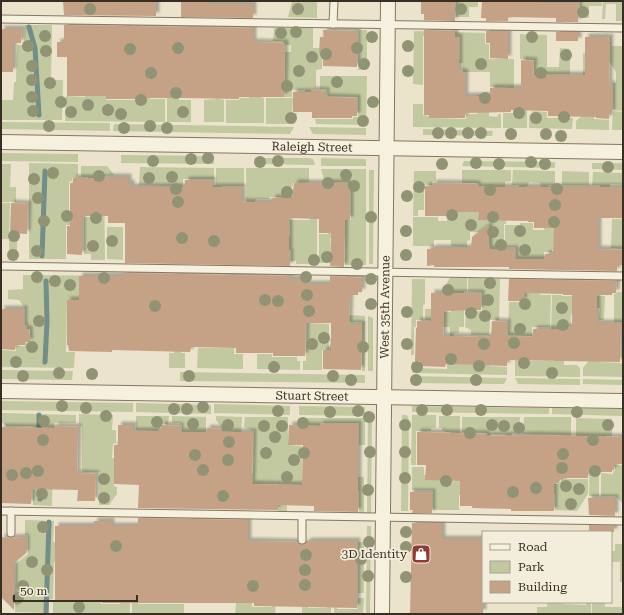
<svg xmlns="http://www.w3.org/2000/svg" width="624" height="615" font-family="'Roboto Serif',serif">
	<defs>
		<filter id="shadow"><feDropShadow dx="3.5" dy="-3.5" stdDeviation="1" flood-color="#0004"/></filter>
	</defs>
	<rect width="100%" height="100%" fill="#ebe3cc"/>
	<g fill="#c2c8a0">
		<polygon points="292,1 317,1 317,18 288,17"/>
		<polygon points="456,1 478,1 478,7 469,7 469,17 456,17"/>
		<polygon points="570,1 602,1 602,6 589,6 589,18 580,18 580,2"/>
		<polygon points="603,1 623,1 623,21 616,21 616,4 606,4 605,19 602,19"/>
		<polygon points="25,25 52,25 51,80 63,80 62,120 1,120 1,100 13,100 14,82 16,82 17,45 24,45"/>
		<polygon points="274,28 313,28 313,48 329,48 329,56 322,56 322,69 316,70 316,89 311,89 311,92 305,92 305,90 292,90 292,97 284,97 285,52 291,52 291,45 283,45 283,41 273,41"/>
		<polygon points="359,30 367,30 367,70 358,70"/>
		<polygon points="414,31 485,33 485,44 489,44 489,59 514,59 514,88 490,87 490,72 463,72 463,63 453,63 453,60 460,60 460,37 423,36 423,85 413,84"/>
		<polygon points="520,34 547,35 547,67 559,67 560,48 570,49 570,74 546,74 546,96 534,83 534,60 520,59"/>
		<polygon points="607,37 611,37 612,46 622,46 622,41 623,41 623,111 613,110 613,83 616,83 616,72 607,58"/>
		<polygon points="179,48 179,100 191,100 191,122 167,122 167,97"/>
		<polygon points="216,52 218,73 218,99 224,100 224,122 204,122 204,100 216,99"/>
		<polygon points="583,53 601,53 594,119 609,120 609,130 576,129 576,121 583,115"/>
		<polygon points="250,73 262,94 262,98 264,98 264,123 226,123 226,100 239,100 240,98 249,98"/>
		<polygon points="320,76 367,76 366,125 316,124 315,119 353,119 353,117 358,117 358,97 328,96 327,89 320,89"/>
		<polygon points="139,87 150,92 150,99 165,99 165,122 65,121 66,96 85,97 85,95 106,95 106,100 138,100"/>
		<polygon points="477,95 489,95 489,116 497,117 498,114 501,114 501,128 413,127 413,104 423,104 423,115 429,116 429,118 466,119 466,114 477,114"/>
		<polygon points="266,98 293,98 292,113 297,113 294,124 266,124"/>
		<polygon points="515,110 527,110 527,128 503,128 503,113 514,113"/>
		<polygon points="533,111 547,112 547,118 560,118 560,112 567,112 567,118 573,118 572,129 529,128 529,116"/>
		<polygon points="613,111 623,112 623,130 612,130"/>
		<polygon points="1,122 110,123 110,131 1,129"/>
		<polygon points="114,124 294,127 290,134 113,131"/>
		<polygon points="309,127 366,128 366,135 313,134"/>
		<polygon points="423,129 493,131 492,136 423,135"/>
		<polygon points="1,153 78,154 78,162 1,161"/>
		<polygon points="121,155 214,156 214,164 121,163"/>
		<polygon points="255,158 309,158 313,159 315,165 255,164"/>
		<polygon points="321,158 366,159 366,166 321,166"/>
		<polygon points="464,161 555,162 555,168 462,166"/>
		<polygon points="29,163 78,164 78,176 76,178 72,178 72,181 69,182 69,213 72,213 82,225 66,225 66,259 29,259"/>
		<polygon points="592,163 623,163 623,170 592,169"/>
		<polygon points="1,164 11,164 10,187 16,187 16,202 1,202"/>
		<polygon points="81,166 107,166 114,175 104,176 105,260 91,260 91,254 84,254 84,217 90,217 90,213 88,177 81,177"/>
		<polygon points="140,167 214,168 214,179 183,179 182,228 173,220 173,186 139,185"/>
		<polygon points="216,168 244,168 244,186 221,186 221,196 212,220 213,185 216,185"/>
		<polygon points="246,168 309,168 309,182 293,183 293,186 291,187 291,201 283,201 283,197 269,197 269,199 257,199 252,204 247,219"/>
		<polygon points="321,169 366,169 366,265 345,265 345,238 333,238 333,225 345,225 345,220 351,220 351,187 348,187 348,182 332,182 332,187 326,187"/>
		<polygon points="369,170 374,170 373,264 369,264"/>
		<polygon points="462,170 511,170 511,181 505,182 505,208 485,208 486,186 479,186 478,183 462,183"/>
		<polygon points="513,170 555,171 555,185 549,185 548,187 541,187 540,183 529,182 528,186 519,188 519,185 512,185"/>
		<polygon points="414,171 436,171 436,181 432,182 432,185 424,185 424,210 418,210 418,216 413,216"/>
		<polygon points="562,171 589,172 589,185 562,185"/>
		<polygon points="593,172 623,173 623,184 610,184 610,189 600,189 600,185 592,185"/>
		<polygon points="550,186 562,186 561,228 559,250 552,249 552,252 544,252 544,265 516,264 516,247 505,247 505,225 520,225 520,223 533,223 533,230 544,230 544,222 550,205"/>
		<polygon points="310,197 317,216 317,264 296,264 296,261 291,261 291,250 276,250 284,236 290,236 290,220 310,220"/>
		<polygon points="1,203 10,203 9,234 17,234 17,258 9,258 9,239 1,239"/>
		<polygon points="448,209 462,209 462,212 471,212 471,209 506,213 506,224 504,224 504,249 490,249 488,232 470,232 470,240 467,241 467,247 451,246 451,240 434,240 434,246 413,246 413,217 438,217 438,221 447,221"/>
		<polygon points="612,219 623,219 623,249 611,248"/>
		<polygon points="328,221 332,238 330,238 330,263 319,263 319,234 328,234"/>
		<polygon points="107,227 123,227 123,260 107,259"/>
		<polygon points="23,275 108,276 108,300 67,300 66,352 75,352 74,368 1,367 1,350 16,351 16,346 25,346 25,343 30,343 30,329 27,329 27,325 25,325 25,308 19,300 8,299 8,290 23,289"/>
		<polygon points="450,278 467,278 467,291 464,291 464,327 459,327 459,333 454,333 454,349 450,349 450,327 430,327 430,320 425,320 425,309 431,309 431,312 451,312 451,292 442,291"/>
		<polygon points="468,278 500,279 499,320 490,320 489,335 471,335 471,330 465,327 466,311 482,311 482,292 468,291"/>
		<polygon points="412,279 425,279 425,304 423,305 423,320 416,320 416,327 414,327 414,355 411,355"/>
		<polygon points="525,284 541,295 551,295 550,327 532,327 532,336 508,335 509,302 524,302"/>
		<polygon points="617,292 623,292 623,363 622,363 622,322 614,322 614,294 616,294"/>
		<path d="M552 295H562V296H605L604 320H599L600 308C592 308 577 307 572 313 570 316 571 322 571 326H565V336H551Z"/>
		<polygon points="231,307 235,308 234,354 243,354 243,369 197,368 198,348 230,348"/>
		<polygon points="349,315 365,316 365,371 362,371 362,351 330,351 330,339 362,340 362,322 335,322"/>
		<polygon points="368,316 373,318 373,371 368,371"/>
		<polygon points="307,323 329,324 329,350 322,350 322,370 303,370 303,361 306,361"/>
		<polygon points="478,336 489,337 489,366 507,367 507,375 412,373 412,362 419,362 419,368 447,369 447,351 456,351 455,364 477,365"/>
		<polygon points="510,336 530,337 529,361 554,361 554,337 564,337 564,365 577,365 580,368 580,377 515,376 515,351"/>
		<polygon points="174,348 181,348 181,353 185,353 185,368 169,368 169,353 174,353"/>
		<polygon points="599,348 599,362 621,363 621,364 623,364 623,377 583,376 583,368"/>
		<polygon points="257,354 272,354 272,357 297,357 297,361 300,361 300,370 257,369"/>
		<polygon points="1,370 73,371 72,380 1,379"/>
		<polygon points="180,372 365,375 365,383 180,381"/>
		<polygon points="411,376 507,378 504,384 411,383"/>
		<polygon points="515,378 580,379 580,385 518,384"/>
		<polygon points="583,379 623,380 623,385 583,384"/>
		<polygon points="1,401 133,403 133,412 1,410"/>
		<polygon points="136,403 211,405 211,414 136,412"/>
		<polygon points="214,404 290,406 290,415 214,413"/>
		<polygon points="299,406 365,407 365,416 299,415"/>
		<polygon points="412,406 549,408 549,414 412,412"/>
		<polygon points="552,408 623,409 623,416 552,414"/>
		<polygon points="2,413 76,415 76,423 54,423 52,506 33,505 33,426 7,426 1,422"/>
		<polygon points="79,414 113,415 112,430 116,430 116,443 113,444 112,458 115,458 114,486 117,487 117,494 109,505 99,505 100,472 84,472 82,470 82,427 79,424"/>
		<polygon points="368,415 372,415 371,513 367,513"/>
		<polygon points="402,415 407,415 409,420 408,511 401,511"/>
		<polygon points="412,415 436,415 436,428 431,428 431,431 416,431 416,465 411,465"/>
		<polygon points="136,416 169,416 168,424 160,424 160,429 158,429 158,431 136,430"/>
		<polygon points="172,416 206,417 206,432 202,432 201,464 182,466 182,425 180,423 172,423"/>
		<polygon points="216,416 242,417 241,432 222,431 222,428 216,420"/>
		<polygon points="439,416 460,416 460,433 445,432 445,431 442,431 442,428 439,428"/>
		<polygon points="245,417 288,417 288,445 302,446 302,489 287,500 287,511 278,511 278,484 252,484 252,504 230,474 253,474 254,431 244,427"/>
		<polygon points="462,417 520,417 519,433 512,433 512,438 507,438 506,434 491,434 490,438 487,438 487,433 462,432"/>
		<polygon points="524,417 571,417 571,436 561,441 561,435 523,434"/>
		<polygon points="298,418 365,418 365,445 359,445 359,423 320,423 319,437 302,444 302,425 297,425"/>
		<polygon points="576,418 612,419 612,436 606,436 599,464 599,496 589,496 590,440 588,440 588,436 576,436"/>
		<polygon points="449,434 449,481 485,482 470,495 459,495 459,510 433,510 433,490 412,490 412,467 424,467 424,475 440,475"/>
		<polygon points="615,465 623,465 623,511 622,503 616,496 601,496 601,473 613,474 613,471 615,471"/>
		<polygon points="561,475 567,475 567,479 588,479 588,494 577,511 555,510 555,494 545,494 545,484 559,484 559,482 561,482"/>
		<polygon points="358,477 364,477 364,513 359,513 359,491 353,490 358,481"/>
		<polygon points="25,520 54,521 53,542 60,542 60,562 54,562 53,599 49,600 49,613 15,612 16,564 28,554 28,535 25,535"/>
		<polygon points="367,526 371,526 370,614 366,614"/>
		<polygon points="303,541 309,541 308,608 327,608 327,600 331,600 331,614 302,614"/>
		<rect x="358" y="542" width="6" height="51"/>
		<polygon points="615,544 623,544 623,582 620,582 620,562 611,562 611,551 615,551"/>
		<polygon points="253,561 252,607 272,607 272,599 276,599 275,614 235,614 236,603 250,603"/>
		<polygon points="130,593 130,614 53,614 53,601 82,601 82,598 101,598 101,604 120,604 120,594"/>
		<polygon points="132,594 138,594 138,604 184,604 184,614 132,614"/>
		<polygon points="358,598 364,598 363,614 334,614 334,600 337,600 337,609 357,609"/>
		<polygon points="547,602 562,602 563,604 586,605 586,602 591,602 591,614 537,614 537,607 547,607"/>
		<polygon points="592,602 605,602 605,607 623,607 623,614 592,614"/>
	</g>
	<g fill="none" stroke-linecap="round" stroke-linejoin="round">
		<g stroke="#728e88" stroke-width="5">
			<polyline points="29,27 35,48 39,115"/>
			<polyline points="42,256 45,171"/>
			<polyline points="45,362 47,322 46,281"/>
			<polyline points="39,415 39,434"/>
			<polyline points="40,482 40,499"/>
			<polyline points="46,613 49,522"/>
		</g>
	</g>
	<g fill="#c5a286" filter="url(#shadow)">
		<polygon points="63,1 156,1 156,16 64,15"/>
		<polygon points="181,1 210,1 210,4 253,4 253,18 181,17"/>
		<polygon points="421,1 455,1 455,21 424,20 424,14 421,14"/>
		<polygon points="482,1 540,1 540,3 579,3 578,22 556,22 556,18 508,17 508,21 486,21 486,18 481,18"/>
		<polygon points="64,25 253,28 253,42 285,43 284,97 239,97 239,99 182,98 138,98 138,99 106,99 106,96 67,96 67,57 57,57 57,42 64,42"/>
		<polygon points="1,29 22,29 21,43 13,43 13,72 1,72"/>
		<polygon points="323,30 357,31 357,67 323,66 323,54 319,53 320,37 324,37"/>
		<polygon points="424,30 455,31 455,37 459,37 459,71 465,73 465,96 490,96 490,88 521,88 521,60 534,61 533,75 585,75 585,37 610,37 609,84 612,84 612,113 609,113 609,119 596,118 596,117 548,116 548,111 511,110 511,112 465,113 465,118 429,118 429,115 424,115"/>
		<polygon points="486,31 508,31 508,59 490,58 490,43 486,43"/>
		<rect x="556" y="32" width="22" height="9"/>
		<polygon points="312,90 326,91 326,97 357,98 357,116 352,116 352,118 312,118 312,112 293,112 293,92 312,92"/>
		<polygon points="106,177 128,177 128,183 131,183 131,187 185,187 185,180 212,180 212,187 242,187 242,201 246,202 272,202 272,198 292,198 294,183 347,183 347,188 350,188 350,220 345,220 344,267 330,266 331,233 319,233 319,219 289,218 289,252 290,252 290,266 125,263 125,223 108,223 108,216 82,216 82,255 67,254 67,226 70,226 70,183 73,183 73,178 106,178"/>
		<polygon points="433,183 477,184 477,187 623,187 623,218 598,218 598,249 623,250 623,265 617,266 617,271 509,269 509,267 434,267 434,265 427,266 427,249 433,249 433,248 471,248 472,237 489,225 489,249 515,249 515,259 545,259 545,254 553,254 554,228 534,228 534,222 528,222 528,221 478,220 479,212 446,212 446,216 425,216 425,186 433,186"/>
		<polygon points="11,203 28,204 27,234 10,233"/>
		<polygon points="124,273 290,276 290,279 305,279 305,284 330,284 330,276 362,278 362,292 358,292 358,295 350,295 349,324 362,324 361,370 323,369 323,350 331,350 331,323 306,323 305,356 273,356 273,353 236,353 236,348 193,347 191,348 190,352 112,350 112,352 69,351 68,345 67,345 67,300 79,300 79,276 124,276"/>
		<polygon points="509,279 617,281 616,293 612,293 612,295 597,295 597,323 621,323 620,362 507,360 507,366 446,364 445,367 420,366 420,361 415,361 416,328 417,328 417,321 431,321 431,293 481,293 481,310 444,311 443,336 491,337 492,321 507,322 507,336 533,337 533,329 566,329 566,327 572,327 572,295 563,295 563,294 524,293 524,301 508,301"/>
		<polygon points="1,309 24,309 24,326 25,326 25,329 29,329 30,342 25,342 25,345 16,345 15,350 1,349"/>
		<polygon points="320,424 358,424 358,512 314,511 314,506 278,505 278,510 138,508 139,485 114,484 114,445 118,445 118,425 133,425 133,431 159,431 159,430 161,430 161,425 180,426 180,432 206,432 207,428 221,429 221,432 253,432 252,484 302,485 303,445 288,445 289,425 320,426"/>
		<polygon points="55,426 78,427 77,473 96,474 95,501 77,501 78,490 32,489 31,504 1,503 1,427 55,428"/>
		<polygon points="417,432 486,434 486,436 535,435 622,437 623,464 614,464 614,470 612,470 612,472 588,472 588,478 561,478 560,481 559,481 559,483 554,483 554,511 511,511 511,509 472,508 472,506 460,506 460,481 425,480 426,465 417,465"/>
		<polygon points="410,492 432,492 432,513 412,513 413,510 410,510"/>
		<polygon points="588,498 615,498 615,516 589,515"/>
		<polygon points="138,518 248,520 248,541 297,542 302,545 309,541 357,541 357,608 254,606 254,603 102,603 102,600 55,600 55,526 94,526 94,521 111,521 111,526 138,526"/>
		<polygon points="412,523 442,523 442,539 483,539 483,613 410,614"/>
		<polygon points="589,525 614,526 614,532 589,532"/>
		<polygon points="1,537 11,538 26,537 26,553 14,563 14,610 1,597"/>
	</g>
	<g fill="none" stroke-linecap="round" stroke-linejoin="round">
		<defs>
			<g id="service">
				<polyline points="1,19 623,28"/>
				<polyline points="333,24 334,1"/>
				<polyline points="1,266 623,276"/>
				<polyline points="1,511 623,521"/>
				<polyline points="302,516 302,540"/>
				<polyline points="11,533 11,511"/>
			</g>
			<g id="minor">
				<path id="s1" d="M1 142 623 152"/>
				<path id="s2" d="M1 391 623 401"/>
				<path id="s3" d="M382 614 388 1"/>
			</g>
		</defs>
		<use href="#service" stroke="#867661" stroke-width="9"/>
		<use href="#minor" stroke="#867661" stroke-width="16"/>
		<use href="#service" stroke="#f6f0de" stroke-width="7"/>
		<use href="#minor" stroke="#f6f0de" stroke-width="14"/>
	</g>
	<g fill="#919474">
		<circle cx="90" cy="9" r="6"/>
		<circle cx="298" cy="9" r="6"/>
		<circle cx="461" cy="9" r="6"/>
		<circle cx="583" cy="12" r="6"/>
		<circle cx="296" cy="32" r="6"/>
		<circle cx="281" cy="33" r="6"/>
		<circle cx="45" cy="36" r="6"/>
		<circle cx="372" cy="37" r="6"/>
		<circle cx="532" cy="37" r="6"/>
		<circle cx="28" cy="46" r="6"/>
		<circle cx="408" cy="46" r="6"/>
		<circle cx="178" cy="48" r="6"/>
		<circle cx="357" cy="48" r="6"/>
		<circle cx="130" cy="49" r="6"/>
		<circle cx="46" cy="51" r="6"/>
		<circle cx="326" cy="54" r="6"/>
		<circle cx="566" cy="55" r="6"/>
		<circle cx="312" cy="57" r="6"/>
		<circle cx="364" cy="64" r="6"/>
		<circle cx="481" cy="64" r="6"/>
		<circle cx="32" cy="66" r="6"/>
		<circle cx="299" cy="71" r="6"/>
		<circle cx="408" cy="71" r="6"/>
		<circle cx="151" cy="73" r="6"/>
		<circle cx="541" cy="73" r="6"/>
		<circle cx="32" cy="80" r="6"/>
		<circle cx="337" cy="82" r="6"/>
		<circle cx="50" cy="83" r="6"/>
		<circle cx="287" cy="86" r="6"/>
		<circle cx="176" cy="93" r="6"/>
		<circle cx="32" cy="97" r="6"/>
		<circle cx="485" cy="98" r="6"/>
		<circle cx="141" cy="100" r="6"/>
		<circle cx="61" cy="102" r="6"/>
		<circle cx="373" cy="102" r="6"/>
		<circle cx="88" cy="105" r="6"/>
		<circle cx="108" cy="110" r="6"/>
		<circle cx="33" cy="111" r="6"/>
		<circle cx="71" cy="112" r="6"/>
		<circle cx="183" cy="112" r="6"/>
		<circle cx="519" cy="113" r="6"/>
		<circle cx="121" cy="114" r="6"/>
		<circle cx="564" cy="117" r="6"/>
		<circle cx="291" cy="118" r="6"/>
		<circle cx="536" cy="118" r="6"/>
		<circle cx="363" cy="121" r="6"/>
		<circle cx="49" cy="126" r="6"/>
		<circle cx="150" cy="126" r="6"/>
		<circle cx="124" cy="128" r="6"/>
		<circle cx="167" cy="128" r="6"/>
		<circle cx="438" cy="133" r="6"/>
		<circle cx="451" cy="133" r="6"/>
		<circle cx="468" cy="133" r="6"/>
		<circle cx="481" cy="133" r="6"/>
		<circle cx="511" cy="134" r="6"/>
		<circle cx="546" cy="134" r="6"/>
		<circle cx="561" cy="136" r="6"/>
		<circle cx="208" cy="158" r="6"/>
		<circle cx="191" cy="159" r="6"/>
		<circle cx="153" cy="161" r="6"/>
		<circle cx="278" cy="161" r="6"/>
		<circle cx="260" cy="162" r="6"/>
		<circle cx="531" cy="162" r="6"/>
		<circle cx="476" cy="163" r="6"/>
		<circle cx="442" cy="164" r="6"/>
		<circle cx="499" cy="164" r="6"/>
		<circle cx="545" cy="164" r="6"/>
		<circle cx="608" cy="167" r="6"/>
		<circle cx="53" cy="173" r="6"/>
		<circle cx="346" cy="175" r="6"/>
		<circle cx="99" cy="176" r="6"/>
		<circle cx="172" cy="177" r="6"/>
		<circle cx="149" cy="178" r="6"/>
		<circle cx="34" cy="179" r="6"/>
		<circle cx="328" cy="183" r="6"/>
		<circle cx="354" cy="186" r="6"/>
		<circle cx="419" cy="187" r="6"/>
		<circle cx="176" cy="189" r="6"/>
		<circle cx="557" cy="189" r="6"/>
		<circle cx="490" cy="190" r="6"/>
		<circle cx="287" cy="192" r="6"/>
		<circle cx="407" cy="196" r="6"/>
		<circle cx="38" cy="198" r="6"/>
		<circle cx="178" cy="202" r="6"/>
		<circle cx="555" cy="205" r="6"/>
		<circle cx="452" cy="215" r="6"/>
		<circle cx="67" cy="216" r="6"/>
		<circle cx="371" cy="217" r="6"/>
		<circle cx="493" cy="217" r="6"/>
		<circle cx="96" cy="218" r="6"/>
		<circle cx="44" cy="221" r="6"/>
		<circle cx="554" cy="222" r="6"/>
		<circle cx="471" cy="225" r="6"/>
		<circle cx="406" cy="231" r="6"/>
		<circle cx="520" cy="231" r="6"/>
		<circle cx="493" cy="232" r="6"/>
		<circle cx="14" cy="236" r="6"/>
		<circle cx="182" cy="238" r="6"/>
		<circle cx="112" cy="241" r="6"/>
		<circle cx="214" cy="241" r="6"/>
		<circle cx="501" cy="245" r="6"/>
		<circle cx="93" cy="246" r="6"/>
		<circle cx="525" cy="250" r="6"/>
		<circle cx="37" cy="251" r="6"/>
		<circle cx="13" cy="255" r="6"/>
		<circle cx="406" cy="255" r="6"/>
		<circle cx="327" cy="257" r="6"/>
		<circle cx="314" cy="260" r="6"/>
		<circle cx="357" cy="264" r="6"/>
		<circle cx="37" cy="277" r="6"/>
		<circle cx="306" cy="277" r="6"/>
		<circle cx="104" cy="278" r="6"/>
		<circle cx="371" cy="279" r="6"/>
		<circle cx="55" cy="281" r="6"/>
		<circle cx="490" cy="283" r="6"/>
		<circle cx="70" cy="285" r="6"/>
		<circle cx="448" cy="290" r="6"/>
		<circle cx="307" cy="295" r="6"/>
		<circle cx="265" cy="300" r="6"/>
		<circle cx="488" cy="300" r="6"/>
		<circle cx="278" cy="301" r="6"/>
		<circle cx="371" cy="304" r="6"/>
		<circle cx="525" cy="304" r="6"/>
		<circle cx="155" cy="306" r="6"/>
		<circle cx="562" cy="308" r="6"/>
		<circle cx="309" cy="311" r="6"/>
		<circle cx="407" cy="312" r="6"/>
		<circle cx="471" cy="313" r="6"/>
		<circle cx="485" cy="316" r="6"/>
		<circle cx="39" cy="321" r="6"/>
		<circle cx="563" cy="325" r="6"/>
		<circle cx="520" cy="329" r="6"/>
		<circle cx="324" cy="338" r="6"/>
		<circle cx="514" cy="343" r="6"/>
		<circle cx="312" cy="344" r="6"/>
		<circle cx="407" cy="344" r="6"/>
		<circle cx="484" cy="344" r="6"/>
		<circle cx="32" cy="347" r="6"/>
		<circle cx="363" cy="347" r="6"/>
		<circle cx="451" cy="359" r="6"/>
		<circle cx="16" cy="362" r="6"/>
		<circle cx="524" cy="363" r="6"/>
		<circle cx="479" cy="366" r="6"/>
		<circle cx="274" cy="367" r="6"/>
		<circle cx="417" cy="367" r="6"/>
		<circle cx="59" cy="373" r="6"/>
		<circle cx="552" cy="373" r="6"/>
		<circle cx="92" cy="374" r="6"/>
		<circle cx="23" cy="376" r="6"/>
		<circle cx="189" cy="376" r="6"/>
		<circle cx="333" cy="376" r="6"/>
		<circle cx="351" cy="380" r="6"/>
		<circle cx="416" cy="380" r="6"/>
		<circle cx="476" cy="380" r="6"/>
		<circle cx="62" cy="406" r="6"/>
		<circle cx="203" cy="407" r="6"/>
		<circle cx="86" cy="408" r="6"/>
		<circle cx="174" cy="409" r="6"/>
		<circle cx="187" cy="409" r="6"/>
		<circle cx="422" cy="410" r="6"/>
		<circle cx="447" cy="410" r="6"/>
		<circle cx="481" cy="410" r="6"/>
		<circle cx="278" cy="411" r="6"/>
		<circle cx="358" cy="411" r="6"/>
		<circle cx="330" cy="412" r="6"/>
		<circle cx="577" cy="412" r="6"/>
		<circle cx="106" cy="416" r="6"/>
		<circle cx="369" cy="417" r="6"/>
		<circle cx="44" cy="421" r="6"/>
		<circle cx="157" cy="422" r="6"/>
		<circle cx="303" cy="423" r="6"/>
		<circle cx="193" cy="424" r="6"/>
		<circle cx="228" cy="425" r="6"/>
		<circle cx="405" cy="425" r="6"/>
		<circle cx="492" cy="425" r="6"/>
		<circle cx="608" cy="425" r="6"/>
		<circle cx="264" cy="426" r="6"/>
		<circle cx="282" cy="426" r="6"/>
		<circle cx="504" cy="426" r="6"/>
		<circle cx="519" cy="428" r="6"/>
		<circle cx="470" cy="433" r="6"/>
		<circle cx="275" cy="437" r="6"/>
		<circle cx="43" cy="440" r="6"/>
		<circle cx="593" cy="440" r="6"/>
		<circle cx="229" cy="442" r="6"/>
		<circle cx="370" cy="452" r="6"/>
		<circle cx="405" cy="452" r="6"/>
		<circle cx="266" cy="453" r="6"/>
		<circle cx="304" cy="453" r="6"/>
		<circle cx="563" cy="454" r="6"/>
		<circle cx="195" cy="455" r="6"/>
		<circle cx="228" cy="460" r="6"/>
		<circle cx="294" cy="460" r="6"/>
		<circle cx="562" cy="468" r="6"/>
		<circle cx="203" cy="470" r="6"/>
		<circle cx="38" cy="471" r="6"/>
		<circle cx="595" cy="471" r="6"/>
		<circle cx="26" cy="473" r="6"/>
		<circle cx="12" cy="475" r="6"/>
		<circle cx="287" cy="477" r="6"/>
		<circle cx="405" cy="478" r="6"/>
		<circle cx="104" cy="479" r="6"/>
		<circle cx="446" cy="481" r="6"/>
		<circle cx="566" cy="486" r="6"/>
		<circle cx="536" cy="488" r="6"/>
		<circle cx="579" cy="489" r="6"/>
		<circle cx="368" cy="490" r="6"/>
		<circle cx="513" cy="492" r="6"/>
		<circle cx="42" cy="494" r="6"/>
		<circle cx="223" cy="496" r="6"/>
		<circle cx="104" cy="498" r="6"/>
		<circle cx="571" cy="504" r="6"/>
		<circle cx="43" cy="527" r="6"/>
		<circle cx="406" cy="532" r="6"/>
		<circle cx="369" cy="542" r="6"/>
		<circle cx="116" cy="546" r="6"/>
		<circle cx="406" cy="547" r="6"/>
		<circle cx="306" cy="555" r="6"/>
		<circle cx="361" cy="559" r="6"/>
		<circle cx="32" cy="562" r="6"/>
		<circle cx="47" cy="570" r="6"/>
		<circle cx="305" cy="570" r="6"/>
		<circle cx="368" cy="576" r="6"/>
		<circle cx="406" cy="577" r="6"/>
		<circle cx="305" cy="585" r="6"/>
		<circle cx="23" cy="586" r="6"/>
		<circle cx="253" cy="586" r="6"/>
		<circle cx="18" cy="598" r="6"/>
		<circle cx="79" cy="607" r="6"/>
	</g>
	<defs>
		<symbol id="shop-square" viewBox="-11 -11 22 22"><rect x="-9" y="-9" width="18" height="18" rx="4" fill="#8f3a37" stroke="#f3eddb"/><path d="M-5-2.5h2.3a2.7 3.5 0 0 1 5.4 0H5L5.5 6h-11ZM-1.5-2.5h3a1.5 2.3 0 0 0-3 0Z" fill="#fff"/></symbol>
	</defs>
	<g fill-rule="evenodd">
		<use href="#shop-square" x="410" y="543" width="22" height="22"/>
	</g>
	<g text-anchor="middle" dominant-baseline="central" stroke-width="3.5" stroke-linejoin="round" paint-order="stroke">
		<g font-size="12" fill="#392e23" stroke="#f3eddb">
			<text stroke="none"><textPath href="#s1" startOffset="311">Raleigh Street</textPath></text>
			<text stroke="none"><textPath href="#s3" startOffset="307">West 35th Avenue</textPath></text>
			<text stroke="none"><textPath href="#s2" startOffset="311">Stuart Street</textPath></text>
		</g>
		<g font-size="12" fill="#392e23" stroke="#f3eddb" text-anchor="end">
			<text x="407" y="554">3D Identity</text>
		</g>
	</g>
	<rect width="624" height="615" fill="none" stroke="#392e23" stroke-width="4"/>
	<rect x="482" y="531" width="130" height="72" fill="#f3eddb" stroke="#a9a191"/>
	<rect x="490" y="544" width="20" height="6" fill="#f6f0de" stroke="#a9a191"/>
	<text x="518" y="551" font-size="12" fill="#392e23">Road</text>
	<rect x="490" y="561" width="20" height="12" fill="#c2c8a0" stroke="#a9a191"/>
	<text x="518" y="571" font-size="12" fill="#392e23">Park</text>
	<rect x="490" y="581" width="20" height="12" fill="#c5a286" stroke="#a9a191"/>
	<text x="518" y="591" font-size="12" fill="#392e23">Building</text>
	<path d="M14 595v6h123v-6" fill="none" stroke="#392e23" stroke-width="2"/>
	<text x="20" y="595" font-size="12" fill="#392e23" stroke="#f3eddb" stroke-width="3" paint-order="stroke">50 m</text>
</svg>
